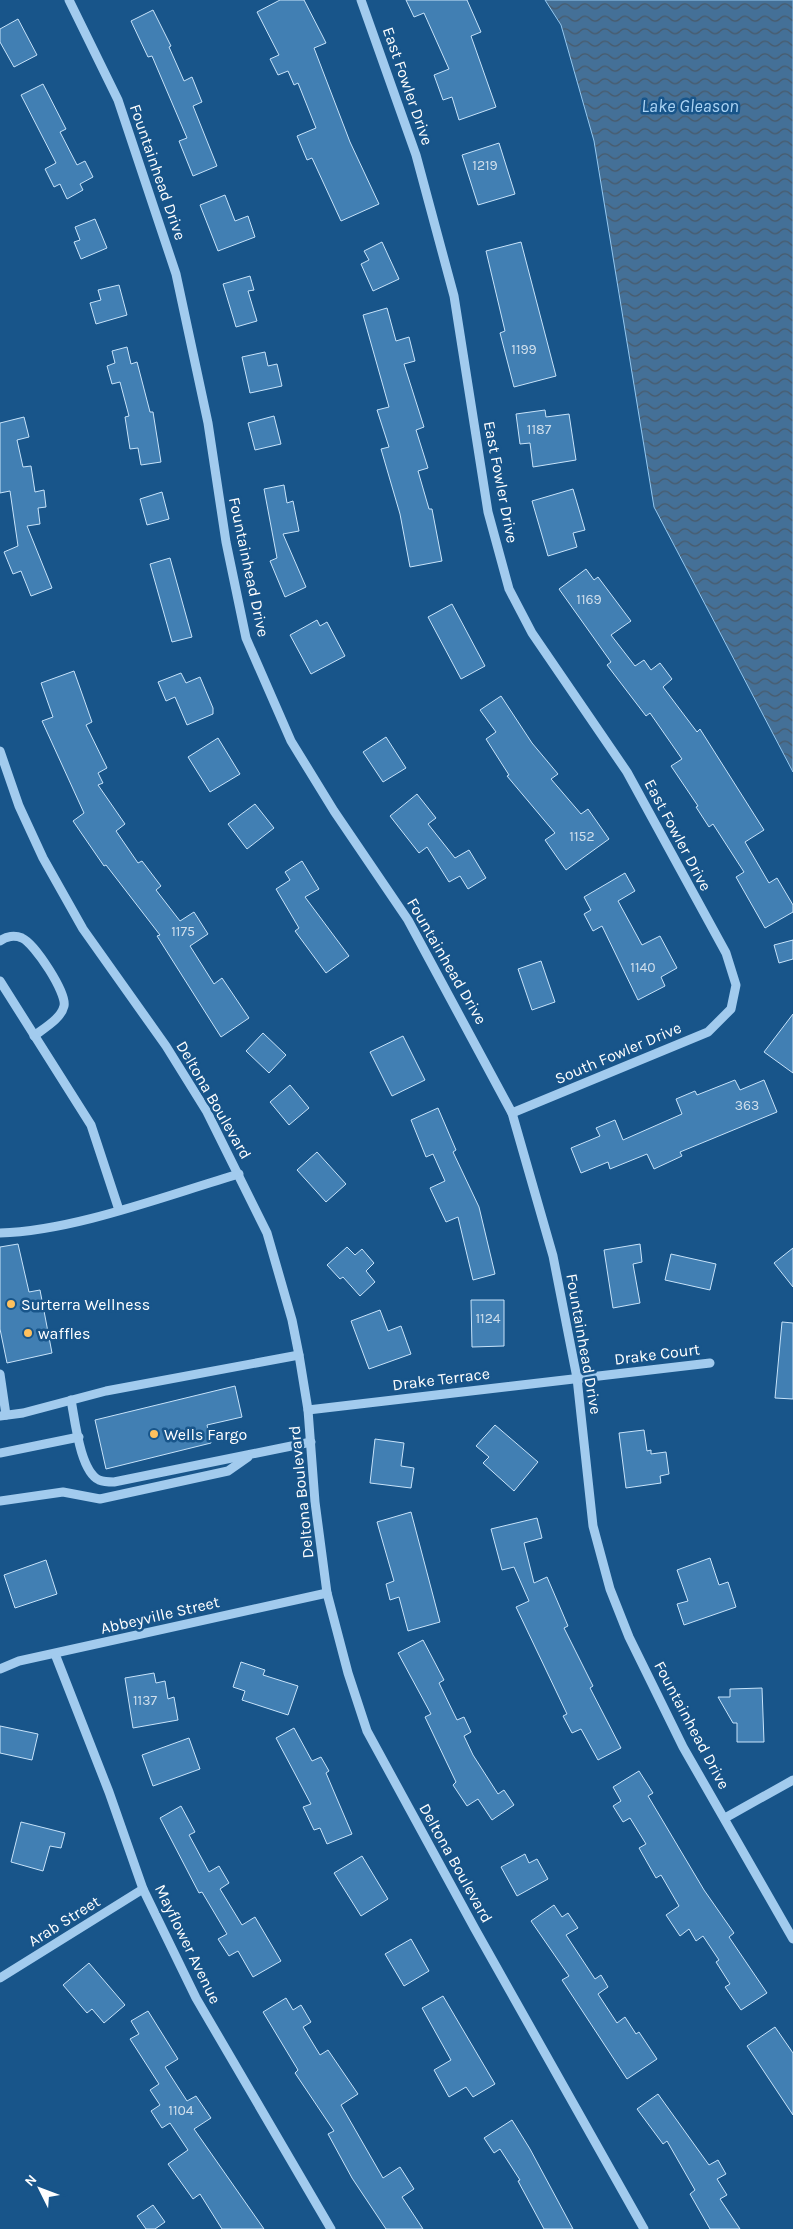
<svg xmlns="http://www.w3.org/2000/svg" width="793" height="2229" font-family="Karla,sans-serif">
	<defs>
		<pattern id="water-waves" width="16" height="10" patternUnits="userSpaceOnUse" patternTransform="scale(1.25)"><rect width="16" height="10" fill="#447097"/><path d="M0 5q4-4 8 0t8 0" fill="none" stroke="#495a6a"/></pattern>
	</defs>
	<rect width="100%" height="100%" fill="#18558a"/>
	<polygon fill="url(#water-waves)" stroke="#94c8f0" points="545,0 793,0 793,772 654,507 594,141 561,25"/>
	<g fill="#417fb3" stroke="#c7e3fa">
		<polygon points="280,0 304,0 322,35 326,43 314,48 350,142 379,204 341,221 312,158 307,160 297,136 316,128 298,83 294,85 288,71 278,75 270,59 279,55 257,12"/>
		<polygon points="406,0 467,0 481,32 471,36 496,107 459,120 452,97 443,100 434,75 449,69 424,13 414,17"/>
		<polygon points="153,10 171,46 169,47 184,81 192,77 202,102 193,106 217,166 193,176 179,141 187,138 152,56 148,57 131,21"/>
		<polygon points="18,19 37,55 14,67 0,42 0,29"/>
		<polygon points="43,84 66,129 60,132 77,165 85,161 93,177 80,184 83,190 67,199 60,184 54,187 45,169 56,163 21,95"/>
		<polygon points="499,143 515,194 478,205 462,155"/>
		<polygon points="225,195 235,221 248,216 255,237 218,251 200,205"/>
		<polygon points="95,219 107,248 81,259 74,242 80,240 75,227"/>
		<polygon points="382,242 399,279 373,291 361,264 369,260 364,251"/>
		<polygon points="521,242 556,376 514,387 500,333 505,331 486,251"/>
		<polygon points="250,276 254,290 248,291 257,321 236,327 223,284"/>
		<polygon points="119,285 127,315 96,324 90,303 101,300 98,290"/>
		<polygon points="387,308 396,341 409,337 415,361 404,364 424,427 416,430 428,468 418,471 429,509 432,509 442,561 410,567 400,514 381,449 389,447 377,410 389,407 363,315"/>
		<polygon points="127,347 131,364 137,362 150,412 153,412 161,462 141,465 138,448 130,449 125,417 129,416 120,382 112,384 107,366 115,363 112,351"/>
		<polygon points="265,352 268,366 277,364 282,386 250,393 242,357"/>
		<polygon points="545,410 546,417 569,414 576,460 533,467 530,443 520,444 516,414"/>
		<polygon points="274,416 281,444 255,450 248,423"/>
		<polygon points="24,417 29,437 17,440 23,467 31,466 35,492 44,490 46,507 38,508 40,524 27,526 52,588 31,596 21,571 13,574 4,552 18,546 10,491 0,493 0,423"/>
		<polygon points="284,485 287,503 293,501 299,531 283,534 306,587 285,597 270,561 277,558 264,489"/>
		<polygon points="573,489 585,530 573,533 577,547 548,556 532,501"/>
		<polygon points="162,492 169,519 147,525 140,499"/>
		<polygon points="170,558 192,637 172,642 150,564"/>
		<polygon points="586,569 594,580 598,577 631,621 611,635 635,666 644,660 651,670 660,663 672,679 663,687 697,732 700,729 764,830 745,842 769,883 777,878 793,905 793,912 765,928 736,877 744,872 713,824 709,827 696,807 698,806 671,766 682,759 650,713 646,716 607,665 611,662 559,589"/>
		<polygon points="452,604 485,666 461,679 428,617"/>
		<polygon points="317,620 320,626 327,622 345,656 311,674 290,635"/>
		<polygon points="74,671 92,722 86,725 107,768 98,773 103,783 98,785 125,824 116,831 138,863 142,861 161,886 156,890 180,921 194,912 208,934 190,946 214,984 222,978 249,1018 221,1037 157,936 160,935 106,865 104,866 73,821 84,813 42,721 53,717 41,683"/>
		<polygon points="181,673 186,683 200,677 213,708 213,714 187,725 175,697 166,701 158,682"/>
		<polygon points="501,696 532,743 558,774 551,779 581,814 588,809 609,839 566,870 545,840 555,833 507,776 509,775 486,739 496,732 480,710"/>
		<polygon points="386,737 406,768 383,782 363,752"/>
		<polygon points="218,738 240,774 210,792 188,757"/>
		<polygon points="417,794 436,818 428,824 455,858 469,850 486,878 468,889 460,876 449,882 427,847 419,853 390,816"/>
		<polygon points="255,804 274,828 247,849 228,824"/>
		<polygon points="302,861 319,889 305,897 349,956 326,973 295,931 299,928 276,889 290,880 285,872"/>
		<polygon points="625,873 635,891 618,901 642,945 660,936 677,968 661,977 665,986 638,1000 602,926 593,931 584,914 591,910 584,897"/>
		<polygon points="793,940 793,959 779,963 774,945"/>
		<polygon points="541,961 555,1002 532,1010 518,969"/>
		<polygon points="793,1014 793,1073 764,1052"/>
		<polygon points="263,1033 286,1055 269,1073 246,1051"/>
		<polygon points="403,1036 425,1080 392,1096 370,1052"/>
		<polygon points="735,1080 740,1090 764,1080 777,1112 680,1152 682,1156 654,1169 647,1154 610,1169 608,1162 581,1173 571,1148 600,1136 596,1128 615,1120 623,1140 682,1114 676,1099 695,1091 697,1095"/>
		<polygon points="290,1085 309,1108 289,1125 270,1102"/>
		<polygon points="438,1108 456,1150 453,1152 479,1207 495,1274 473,1280 458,1217 446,1222 430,1188 445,1181 433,1154 426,1157 411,1120"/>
		<polygon points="317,1152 346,1184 326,1202 297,1170"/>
		<polygon points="18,1244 29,1292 40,1290 52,1353 7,1363 0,1329 0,1247"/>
		<polygon points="640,1244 642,1262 633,1264 640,1303 613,1308 604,1250"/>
		<polygon points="347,1247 355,1255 362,1249 374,1263 366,1271 375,1282 360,1296 343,1277 340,1279 327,1265"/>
		<polygon points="793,1248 793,1287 774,1263"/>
		<polygon points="671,1254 716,1264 710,1290 665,1280"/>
		<polygon points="471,1300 504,1300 504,1346 472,1347"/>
		<polygon points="380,1310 388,1331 401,1326 411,1354 369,1369 351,1321"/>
		<polygon points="782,1322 793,1323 793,1399 775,1398"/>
		<polygon points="235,1386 242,1417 207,1425 211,1443 106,1469 95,1420"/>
		<polygon points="495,1425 538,1462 514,1491 483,1463 489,1457 476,1446"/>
		<polygon points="644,1430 647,1451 651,1450 651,1454 666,1452 669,1474 660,1476 661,1483 626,1488 619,1433"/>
		<polygon points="375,1439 404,1443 401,1466 414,1468 411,1488 370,1483"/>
		<polygon points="411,1512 440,1622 408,1631 399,1597 390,1600 386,1584 394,1581 377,1522"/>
		<polygon points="537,1518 542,1538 524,1543 534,1583 547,1577 568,1626 564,1628 593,1686 590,1688 621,1748 598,1760 581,1729 572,1733 563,1716 567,1714 516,1607 529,1601 514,1567 502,1570 491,1529"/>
		<polygon points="710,1558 719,1585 728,1582 736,1607 684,1625 677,1604 688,1601 677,1570"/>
		<polygon points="46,1560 57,1594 15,1608 4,1575"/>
		<polygon points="423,1640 444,1680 439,1683 457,1720 464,1717 471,1732 464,1736 473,1755 498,1794 504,1790 514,1805 492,1820 478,1799 467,1806 453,1785 456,1782 425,1717 431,1714 398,1653"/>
		<polygon points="241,1662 265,1670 263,1675 298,1686 288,1715 242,1700 245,1691 233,1687"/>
		<polygon points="154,1673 156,1683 165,1681 168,1699 174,1697 178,1720 133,1728 125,1678"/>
		<polygon points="762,1688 764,1742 737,1742 737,1723 733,1723 718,1697 730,1697 730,1689"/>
		<polygon points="0,1726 38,1734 32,1760 0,1753"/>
		<polygon points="294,1728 312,1761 321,1757 329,1771 326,1773 352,1834 327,1844 320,1828 314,1830 303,1807 311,1804 276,1738"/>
		<polygon points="189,1738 200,1769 153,1786 142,1755"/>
		<polygon points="639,1771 653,1793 648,1796 704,1890 734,1933 729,1937 767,1993 741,2010 725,1987 730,1984 716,1962 719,1960 703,1936 696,1941 689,1929 680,1936 666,1915 679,1906 661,1875 656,1878 639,1848 646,1844 630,1818 623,1822 613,1806 621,1801 613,1787"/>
		<polygon points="181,1806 195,1832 189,1835 209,1872 219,1866 229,1883 220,1889 242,1925 255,1917 281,1961 253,1977 238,1951 229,1956 218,1939 227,1934 202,1892 199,1893 160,1818"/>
		<polygon points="21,1822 65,1833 61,1848 50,1846 43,1871 11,1862"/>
		<polygon points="525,1854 529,1863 537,1859 548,1879 517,1896 501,1867"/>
		<polygon points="362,1856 388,1899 361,1916 334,1873"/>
		<polygon points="554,1905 562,1917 568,1913 578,1928 566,1935 595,1979 601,1975 608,1987 598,1994 617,2023 625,2017 636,2034 639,2032 657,2059 627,2079 562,1980 569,1976 531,1921"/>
		<polygon points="411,1939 429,1971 404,1986 385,1954"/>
		<polygon points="89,1963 125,2005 104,2023 92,2009 87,2013 63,1985"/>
		<polygon points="443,1996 495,2084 473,2097 466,2087 449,2097 434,2070 451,2060 422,2008"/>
		<polygon points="286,1998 293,2010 301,2005 311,2022 303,2027 320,2055 328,2050 358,2094 341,2105 383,2178 400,2167 414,2189 402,2197 423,2229 386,2229 352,2178 328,2134 334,2131 295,2073 298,2070 263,2012"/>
		<polygon points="148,2011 178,2059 165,2067 187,2101 196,2096 211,2118 194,2129 264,2229 222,2229 200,2194 193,2199 168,2164 188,2150 170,2123 162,2128 151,2111 160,2105 150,2090 159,2084 130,2039 139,2034 131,2021"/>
		<polygon points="775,2027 793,2053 793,2115 747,2046"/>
		<polygon points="658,2094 709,2165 718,2160 726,2174 717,2179 727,2195 720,2199 740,2229 710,2229 690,2194 695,2190 667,2141 663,2144 637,2109"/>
		<polygon points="512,2120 530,2149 573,2229 544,2229 518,2181 520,2180 500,2149 494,2153 484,2138"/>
		<polygon points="153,2205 165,2222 155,2229 146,2229 137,2216"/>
	</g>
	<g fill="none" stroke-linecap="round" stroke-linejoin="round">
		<g stroke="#a2cbee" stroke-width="9">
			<polyline points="69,0 118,100 176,274 208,423 226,542 246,638 291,741 334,811 408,920 512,1113 553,1256 577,1378 593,1526 610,1589 629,1637 683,1747 793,1939"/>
			<polyline points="361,0 416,155 454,296 488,512 509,589 532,633 627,772 726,953 736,985 731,1009 708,1032 512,1113"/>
			<polyline points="0,751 19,806 43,858 83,929 166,1046 207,1112 267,1233 292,1320 299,1355 308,1410 315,1502 327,1593 348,1673 367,1731 475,1929 644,2229"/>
			<path d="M0 941C6 936 15 935 22 938 35 944 67 993 64 1006 61 1019 44 1028 34 1036"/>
			<polyline points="0,981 91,1125 119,1210"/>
			<path d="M0 1233C74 1231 167 1195 239 1174"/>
			<polyline points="0,1374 6,1415"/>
			<path d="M71 1400C75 1420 80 1471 99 1480 104 1482 109 1482 114 1482L311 1442"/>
			<polyline points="308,1410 710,1363"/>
			<polyline points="0,1416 23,1413 106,1391 299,1355"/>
			<polyline points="0,1453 79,1437"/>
			<polyline points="0,1501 63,1492 100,1499 228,1471 248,1457"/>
			<polyline points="55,1654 109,1792 143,1889 196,1998 331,2229"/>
			<polyline points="0,1669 19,1661 327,1593"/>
			<polyline points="725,1818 793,1780"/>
			<polyline points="0,1978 143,1889"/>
		</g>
	</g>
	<g fill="#ffc15e" stroke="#18558a" stroke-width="2">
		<circle cx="11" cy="1304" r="5"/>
		<circle cx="28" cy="1333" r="5"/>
		<circle cx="154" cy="1434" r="5"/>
	</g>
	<g text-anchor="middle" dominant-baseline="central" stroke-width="5" stroke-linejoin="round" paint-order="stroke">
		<g font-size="14" fill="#d0dfec">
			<text x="485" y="165">1219</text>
			<text x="524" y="349">1199</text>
			<text x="539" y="429">1187</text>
			<text x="589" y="599">1169</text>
			<text x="582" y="836">1152</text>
			<text x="183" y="931">1175</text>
			<text x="643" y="967">1140</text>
			<text x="747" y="1105">363</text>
			<text x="488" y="1318">1124</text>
			<text x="145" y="1700">1137</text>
			<text x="181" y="2110">1104</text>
		</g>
		<g font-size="16" fill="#fff" stroke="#18558a">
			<text transform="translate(408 86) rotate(71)">East Fowler Drive</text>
			<text transform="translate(158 172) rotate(71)">Fountainhead Drive</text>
			<text transform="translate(501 482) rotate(79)">East Fowler Drive</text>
			<text transform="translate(249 567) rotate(78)">Fountainhead Drive</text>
			<text transform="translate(678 835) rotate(62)">East Fowler Drive</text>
			<text transform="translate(447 961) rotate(60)">Fountainhead Drive</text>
			<text transform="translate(618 1053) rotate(-23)">South Fowler Drive</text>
			<text transform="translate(214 1100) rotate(60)">Deltona Boulevard</text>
			<text transform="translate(584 1344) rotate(80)">Fountainhead Drive</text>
			<text transform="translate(657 1354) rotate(-7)">Drake Court</text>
			<text transform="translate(441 1379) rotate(-7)">Drake Terrace</text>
			<text transform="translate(301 1492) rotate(-96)">Deltona Boulevard</text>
			<text transform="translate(160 1615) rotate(-13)">Abbeyville Street</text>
			<text transform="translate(692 1725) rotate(62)">Fountainhead Drive</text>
			<text transform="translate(456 1863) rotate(61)">Deltona Boulevard</text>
			<text transform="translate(64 1921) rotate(-32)">Arab Street</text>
			<text transform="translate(188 1944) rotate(64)">Mayflower Avenue</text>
		</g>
		<g font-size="16" fill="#fff" stroke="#18558a" text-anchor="start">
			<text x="21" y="1304">Surterra Wellness</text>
			<text x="38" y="1333">waffles</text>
			<text x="164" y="1434">Wells Fargo</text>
		</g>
		<g font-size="18" font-style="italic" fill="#add5f5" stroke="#18558a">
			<text x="690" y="106">Lake Gleason</text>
		</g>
	</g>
	<g transform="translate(40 2189) rotate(312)" stroke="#18558a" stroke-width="4" paint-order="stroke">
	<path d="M0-4L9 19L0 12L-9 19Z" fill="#ffffff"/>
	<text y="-8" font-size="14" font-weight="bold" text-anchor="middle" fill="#ffffff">N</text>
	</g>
</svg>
